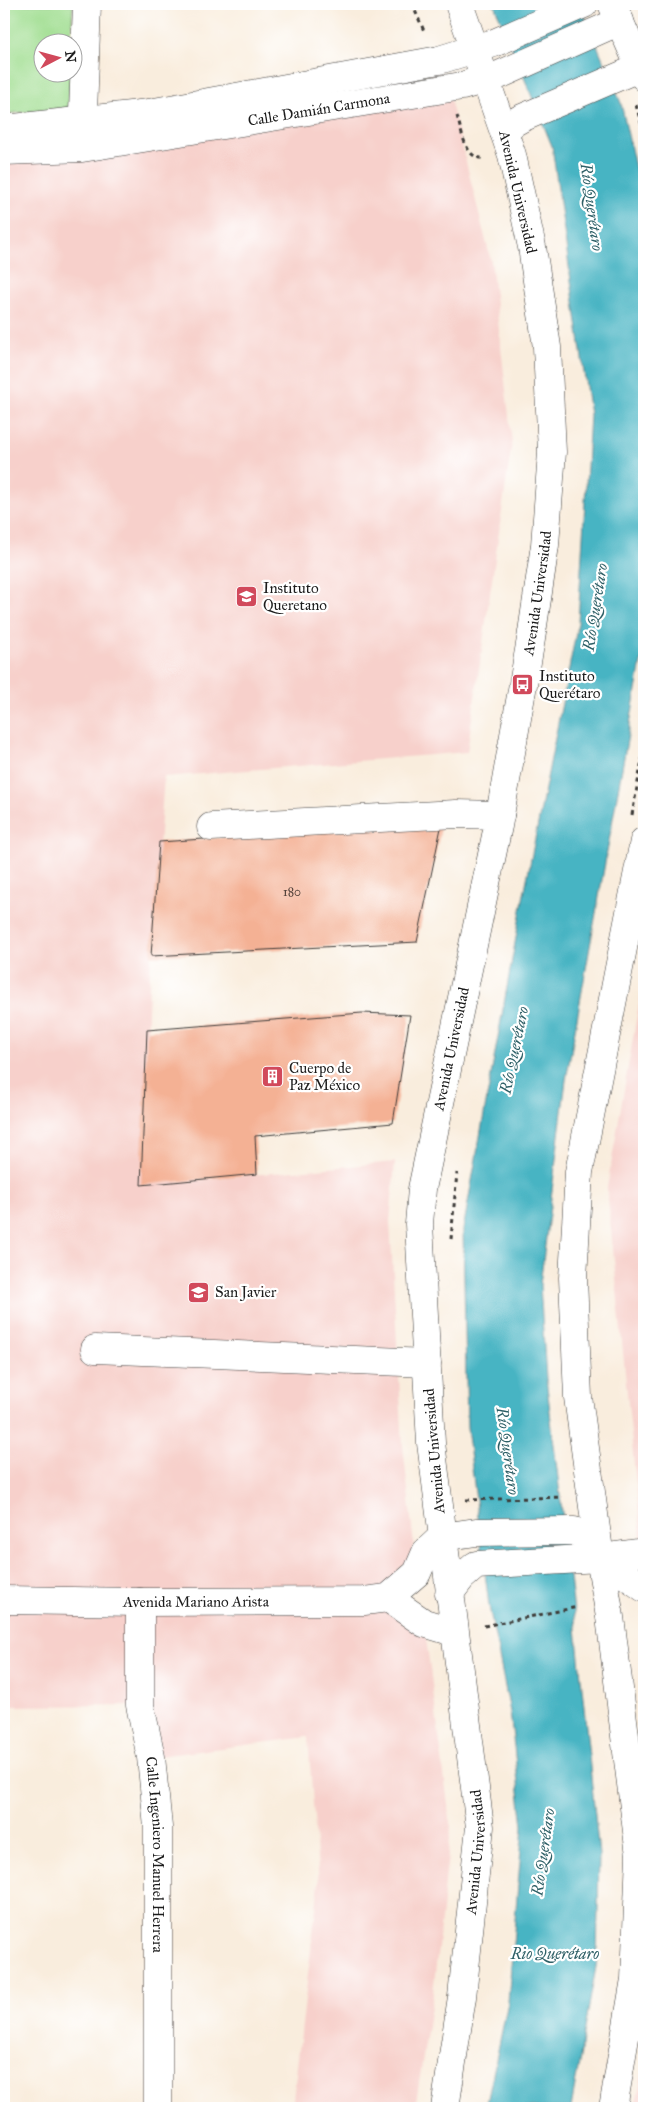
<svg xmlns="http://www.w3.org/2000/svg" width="648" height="2112" font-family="'IM FELL Great Primer',serif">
	<rect width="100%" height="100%" fill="#fff"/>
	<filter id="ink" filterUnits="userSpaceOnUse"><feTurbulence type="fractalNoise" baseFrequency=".02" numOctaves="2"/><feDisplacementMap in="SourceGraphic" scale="10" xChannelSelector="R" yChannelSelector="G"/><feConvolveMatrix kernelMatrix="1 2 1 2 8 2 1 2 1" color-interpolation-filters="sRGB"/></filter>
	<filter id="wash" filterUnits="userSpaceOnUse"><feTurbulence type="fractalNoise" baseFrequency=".0096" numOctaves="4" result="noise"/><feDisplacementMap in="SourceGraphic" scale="20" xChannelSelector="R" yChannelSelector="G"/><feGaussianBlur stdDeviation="1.12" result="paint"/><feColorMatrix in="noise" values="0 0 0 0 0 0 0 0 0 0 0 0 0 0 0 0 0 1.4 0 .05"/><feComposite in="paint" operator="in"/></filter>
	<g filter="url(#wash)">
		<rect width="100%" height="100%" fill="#f9eddd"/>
		<g fill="#f7d0cb">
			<polygon points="447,87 491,261 512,442 467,752 164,777 149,986 142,1185 395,1162 390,1222 403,1446 417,1573 388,1598 424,1623 451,1827 433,1993 415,2108 292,2108 319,1883 308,1737 151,1757 140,1705 4,1706 4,151"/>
			<polygon points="644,975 644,1566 607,1188"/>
			<polygon points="644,2065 644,2108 635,2108"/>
		</g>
		<polygon fill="#a1de92" stroke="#5e7d57" points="4,4 73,4 71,42 42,42 42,72 70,73 68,108 4,114"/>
		<polygon fill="#47b4c3" stroke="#326870" points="494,4 580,4 621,103 641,194 644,217 644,646 566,1080 540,1285 546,1378 576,1628 599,1855 597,1961 571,2108 486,2108 508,2002 523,1826 510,1712 489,1606 467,1427 463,1230 523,899 578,623 590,415 552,146"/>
		<g id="blocks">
			<g fill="#f4b194">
				<polygon points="442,823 417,942 151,956 159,842"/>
				<polygon points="362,1013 410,1015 393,1123 255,1136 257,1174 141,1185 147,1030"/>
			</g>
		</g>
	</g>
	<g filter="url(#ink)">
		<use href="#blocks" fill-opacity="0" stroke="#3d3b39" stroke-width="1"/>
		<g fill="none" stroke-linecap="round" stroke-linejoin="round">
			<defs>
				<g id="minor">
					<polyline points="4,128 14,128 149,113 439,60 494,43 584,4"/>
					<polyline points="82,140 87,4"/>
					<path id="s1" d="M4 151 82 148 462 86 499 75 620 21"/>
					<polyline points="211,827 456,814 500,815"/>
					<polyline points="95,1349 427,1363"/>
					<polyline points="586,1547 644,1588"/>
					<polyline points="600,1558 644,1552"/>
					<polyline points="388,1598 424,1623 454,1632"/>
					<path id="s2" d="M4 1600 140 1602 364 1601 388 1598 417 1573 426 1552 442 1537 476 1532 574 1531"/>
					<path id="s3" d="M140 1602V1705L151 1757 158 1827V2108"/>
				</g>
				<g id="major">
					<polyline points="612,4 644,77"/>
					<polyline points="504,132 513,123 522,118 641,67"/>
					<polyline points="449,1594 462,1577 476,1565 600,1558"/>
					<path id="s4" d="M445 2108 462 1997 480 1827 431 1443 419 1224 422 1189 498 826 531 639 545 545 552 452 547 347 532 247 512 155 459 4"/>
					<polyline points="613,2108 635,1979 640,1855 610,1617 600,1558 578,1397 573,1278 579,1172 644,841"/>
				</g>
			</defs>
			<use href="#minor" stroke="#3d3b39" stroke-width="29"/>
			<use href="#major" stroke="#3d3b39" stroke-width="29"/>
			<g stroke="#3d3b39" stroke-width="3" stroke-dasharray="4 4" stroke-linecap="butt">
				<polyline points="412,4 425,33"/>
				<polyline points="491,7 497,4"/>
				<polyline points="636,105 644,133"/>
				<path d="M457 116C461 128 465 160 483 158"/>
				<polyline points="632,815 644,749"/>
				<polyline points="451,1239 457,1173"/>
				<polyline points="466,1500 562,1497"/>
				<polyline points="484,1626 578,1607"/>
			</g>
			<use href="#minor" stroke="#fff" stroke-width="28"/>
			<use href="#major" stroke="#fff" stroke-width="28"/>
		</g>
	</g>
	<defs>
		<symbol id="school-square" viewBox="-11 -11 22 22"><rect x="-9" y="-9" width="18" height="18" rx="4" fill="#d1495b" stroke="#fff"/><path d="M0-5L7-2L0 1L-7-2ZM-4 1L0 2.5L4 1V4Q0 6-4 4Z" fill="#fff"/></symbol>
		<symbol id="bus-square" viewBox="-11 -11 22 22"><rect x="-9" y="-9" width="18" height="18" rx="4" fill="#d1495b" stroke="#fff"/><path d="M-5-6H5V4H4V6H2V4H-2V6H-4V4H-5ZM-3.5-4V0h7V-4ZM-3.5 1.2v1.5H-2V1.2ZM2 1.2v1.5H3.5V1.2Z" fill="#fff"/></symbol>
		<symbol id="building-square" viewBox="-11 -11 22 22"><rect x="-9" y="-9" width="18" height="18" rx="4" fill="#d1495b" stroke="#fff"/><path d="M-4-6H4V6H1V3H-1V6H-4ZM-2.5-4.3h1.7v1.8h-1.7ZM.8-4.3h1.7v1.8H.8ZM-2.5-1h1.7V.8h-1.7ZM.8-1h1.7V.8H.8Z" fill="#fff"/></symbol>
	</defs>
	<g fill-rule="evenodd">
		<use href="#school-square" x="234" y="584" width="25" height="25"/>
		<use href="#bus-square" x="510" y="672" width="25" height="25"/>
		<use href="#building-square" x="260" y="1064" width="25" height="25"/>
		<use href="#school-square" x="186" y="1280" width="25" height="25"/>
	</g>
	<g text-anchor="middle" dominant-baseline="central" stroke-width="4.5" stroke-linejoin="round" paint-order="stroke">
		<g font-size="12" fill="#52413a">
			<text x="292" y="892">180</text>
		</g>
		<g font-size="15" fill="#1c1c1c" stroke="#fff">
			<text stroke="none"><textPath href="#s1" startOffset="318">Calle Damián Carmona</textPath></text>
			<text transform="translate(518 192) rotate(77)">Avenida Universidad</text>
			<text stroke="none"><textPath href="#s4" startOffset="1532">Avenida Universidad</textPath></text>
			<text stroke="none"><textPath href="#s4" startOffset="1068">Avenida Universidad</textPath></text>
			<text transform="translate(434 1451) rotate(-95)">Avenida Universidad</text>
			<text stroke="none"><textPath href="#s2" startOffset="192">Avenida Mariano Arista</textPath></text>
			<text stroke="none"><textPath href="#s4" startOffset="258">Avenida Universidad</textPath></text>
			<text stroke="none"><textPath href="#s3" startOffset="254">Calle Ingeniero Manuel Herrera</textPath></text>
		</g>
		<g font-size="15" fill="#1c1c1c" stroke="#fff" text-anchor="start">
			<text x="263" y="588">Instituto<tspan x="263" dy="17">Queretano</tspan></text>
			<text x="539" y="676">Instituto<tspan x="539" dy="17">Querétaro</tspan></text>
			<text x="289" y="1068">Cuerpo de<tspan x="289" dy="17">Paz México</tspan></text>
			<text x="215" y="1292">San Javier</text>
		</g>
		<g font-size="16" font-style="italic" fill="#2f6067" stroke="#fff">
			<text transform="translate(592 207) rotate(82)">Río Querétaro</text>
			<text transform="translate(595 607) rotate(-81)">Río Querétaro</text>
			<text transform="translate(514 1050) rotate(-78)">Río Querétaro</text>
			<text transform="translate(508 1451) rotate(82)">Río Querétaro</text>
			<text transform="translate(543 1852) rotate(-82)">Río Querétaro</text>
			<text x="555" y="1953">Rio Querétaro</text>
		</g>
	</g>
	<rect width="648" height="2112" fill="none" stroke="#fff" stroke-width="20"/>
	<g transform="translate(58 58) rotate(84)"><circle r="24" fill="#ffffff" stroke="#a4a4a4"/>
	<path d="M0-4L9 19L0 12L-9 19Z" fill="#d1495b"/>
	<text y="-8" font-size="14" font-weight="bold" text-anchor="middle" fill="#1c1c1c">N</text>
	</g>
</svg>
